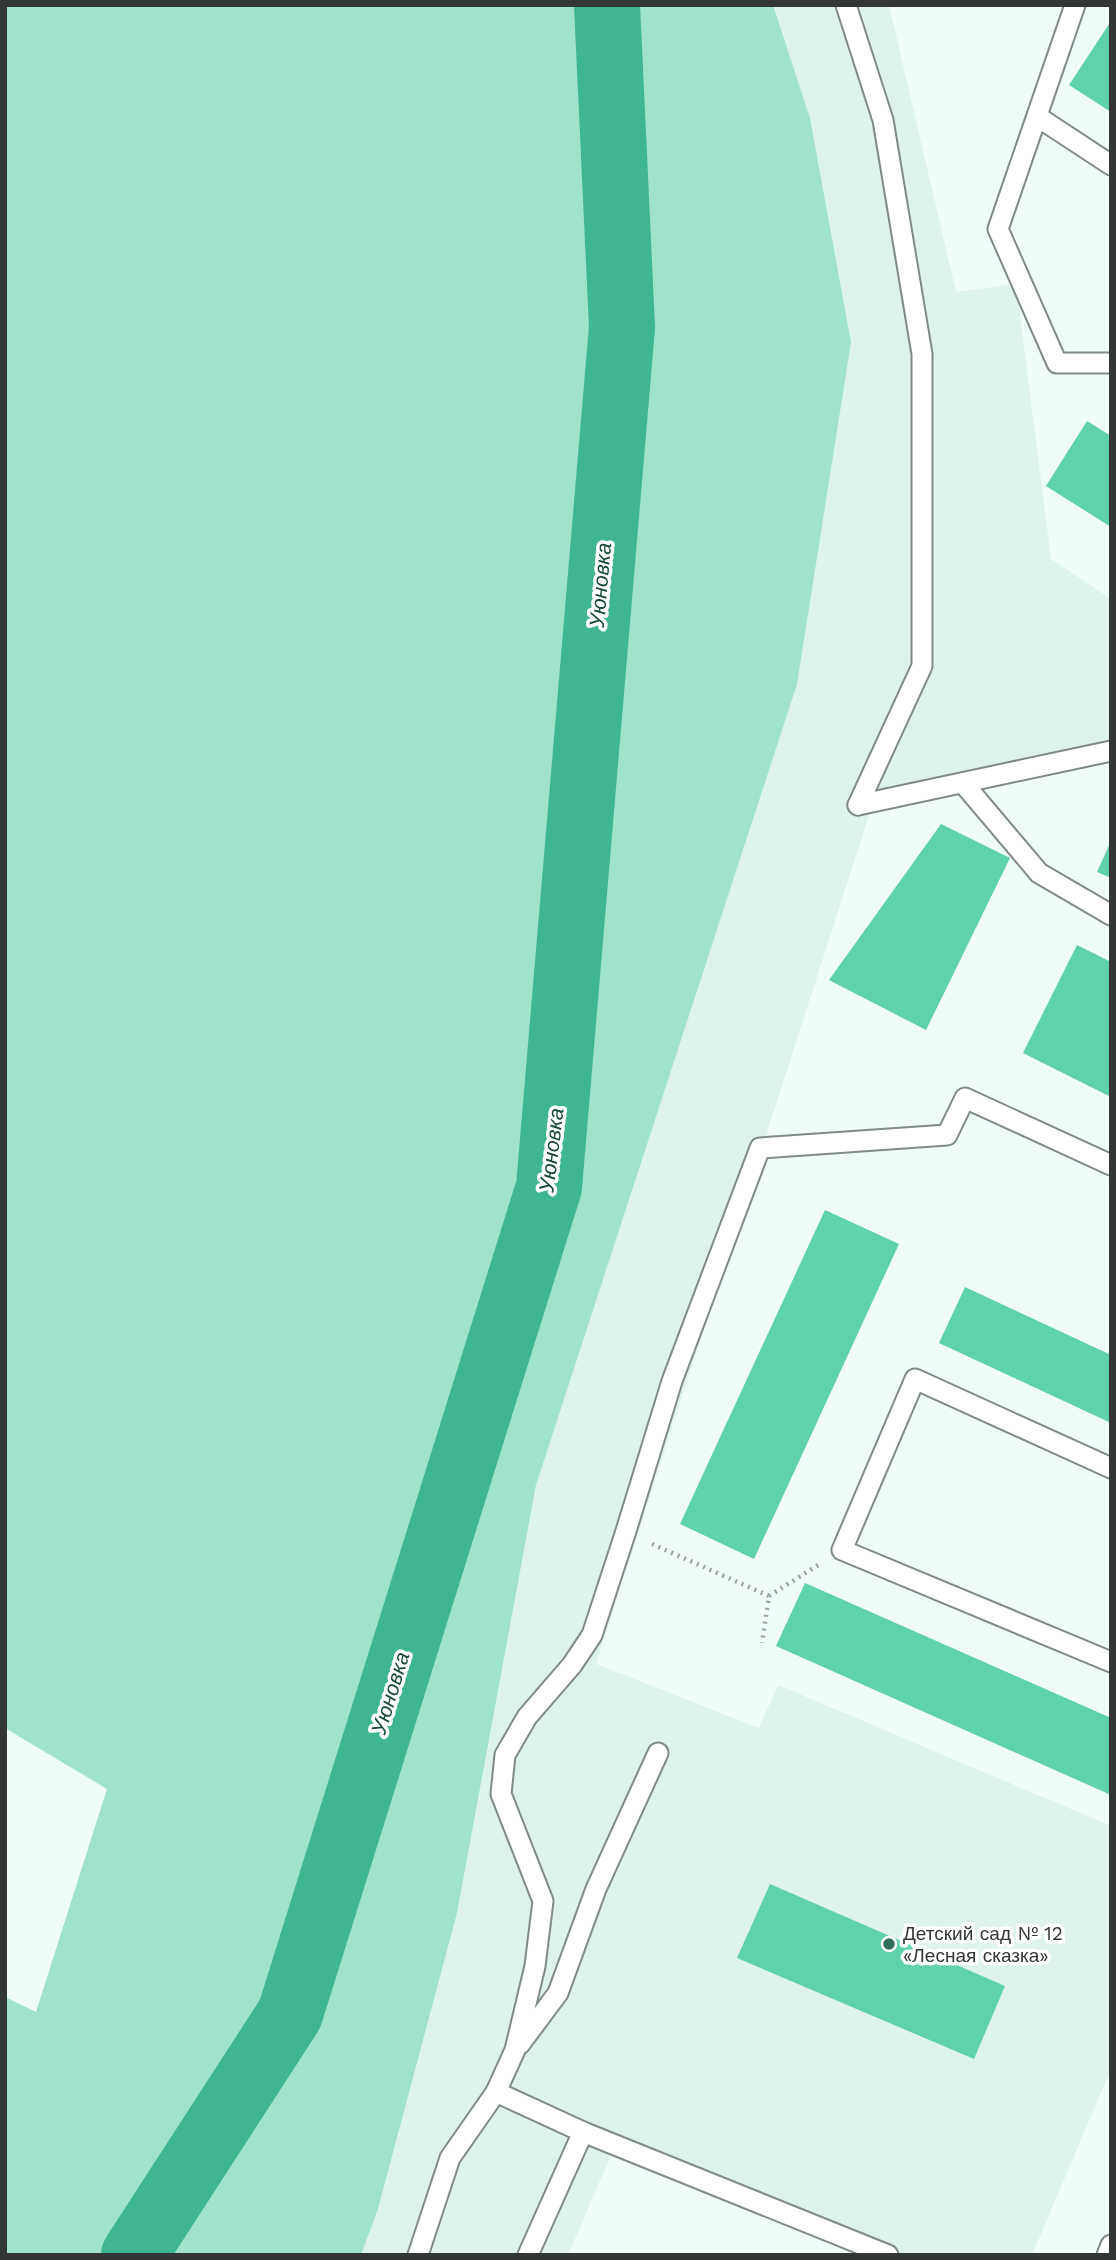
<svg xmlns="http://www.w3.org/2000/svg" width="1116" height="2260" font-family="'Work Sans',sans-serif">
	<rect width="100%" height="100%" fill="#f0fcf7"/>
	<polygon fill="#def3eb" points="773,5 889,5 956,292 1016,284 1051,559 1111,599 1111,763 871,809 596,1664 759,1728 778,1685 1111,1826 1111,2069 1032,2255 875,2255 613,2150 568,2255 361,2255 378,2209 457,1913 536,1485 851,341 810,118"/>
	<polygon fill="#9fe3ca" points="5,5 773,5 810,118 851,342 797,684 536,1485 457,1913 378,2209 361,2255 5,2255 5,1997 36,2012 107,1789 5,1728"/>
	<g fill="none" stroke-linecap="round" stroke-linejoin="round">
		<polyline stroke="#3fb592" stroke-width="66" points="134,2255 290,2014 549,1187 622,327 607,5"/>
	</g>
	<g fill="#60d1ad">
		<polygon points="1111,21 1111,112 1069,85"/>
		<polygon points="1087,421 1111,436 1111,527 1046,486"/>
		<polygon points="941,824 1010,858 926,1030 829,980"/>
		<polygon points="1111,841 1111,878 1097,872"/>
		<polygon points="1077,945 1111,962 1111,1097 1023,1053"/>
		<polygon points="825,1210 899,1244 754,1559 680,1524"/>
		<polygon points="965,1287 1111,1355 1111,1423 939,1343"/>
		<polygon points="805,1583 1111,1718 1111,1795 776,1646"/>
		<polygon points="770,1884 1005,1986 974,2059 737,1958"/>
	</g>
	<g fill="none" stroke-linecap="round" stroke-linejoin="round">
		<defs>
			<g id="lane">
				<polyline points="846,5 883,120 922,354 922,666 858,805"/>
				<polyline points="1075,5 998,229 1057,363 1111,363"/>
				<polyline points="1038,117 1111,165"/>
				<polyline points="963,783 1039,873 1111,915"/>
				<polyline points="858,805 1111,751"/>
				<polyline points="1111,1468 915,1379 842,1550 1111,1662"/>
				<polyline points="520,2044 558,1993 596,1889 658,1753"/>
				<polyline points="583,2132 888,2255"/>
				<polyline points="418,2255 450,2158 496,2092"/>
				<polyline points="528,2255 583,2132 496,2092 515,2050 535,1966 543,1901 501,1794 505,1755 527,1717 572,1665 592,1635 626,1531 672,1381 760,1148 947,1135 965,1098 1111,1165"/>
				<polyline points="1107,2255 1111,2245"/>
			</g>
		</defs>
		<use href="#lane" stroke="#808b86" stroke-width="23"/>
		<g stroke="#9ba4a0" stroke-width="4.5" stroke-dasharray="2 5" stroke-linecap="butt">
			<polyline points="652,1544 769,1596 762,1643"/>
			<polyline points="769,1596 818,1565"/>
		</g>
		<use href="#lane" stroke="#fff" stroke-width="19"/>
	</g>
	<circle fill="#316f5b" stroke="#fff" stroke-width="2.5" cx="889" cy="1944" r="7"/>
	<g text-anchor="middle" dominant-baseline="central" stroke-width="7" stroke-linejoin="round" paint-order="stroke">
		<g font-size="19" fill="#323735" stroke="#fff" text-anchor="start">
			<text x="903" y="1933">Детский сад № 12<tspan x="903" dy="22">«Лесная сказка»</tspan></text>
		</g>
		<g font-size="21" font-style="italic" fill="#164738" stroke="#fff">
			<text transform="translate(600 585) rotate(-85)">Уюновка</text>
			<text transform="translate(551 1150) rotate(-83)">Уюновка</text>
			<text transform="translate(390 1693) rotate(-73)">Уюновка</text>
		</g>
	</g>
	<rect width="1116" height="2260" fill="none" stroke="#323735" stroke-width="14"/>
</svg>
